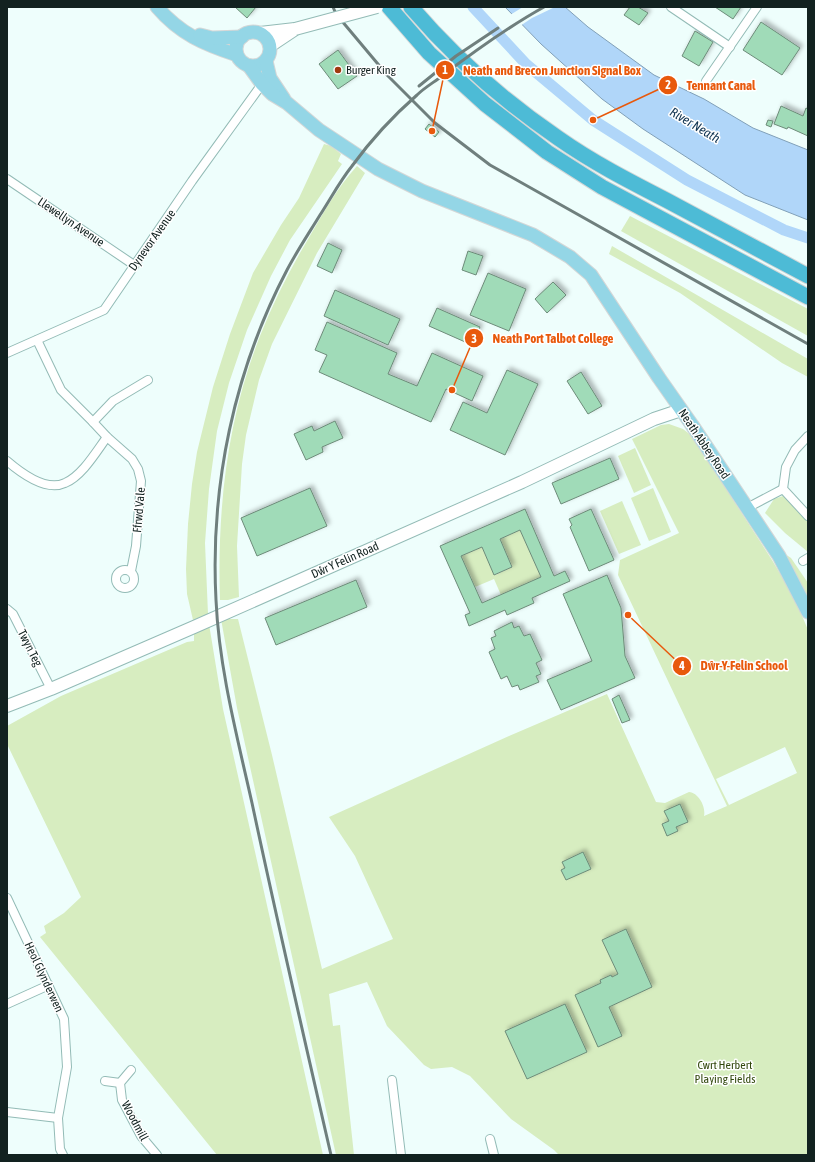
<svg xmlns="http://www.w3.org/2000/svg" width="815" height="1162" font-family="'Asap Condensed',sans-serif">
	<defs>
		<filter id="shadow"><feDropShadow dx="3" dy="-3" stdDeviation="2" flood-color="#0004"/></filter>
	</defs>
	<rect width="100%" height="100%" fill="#eefefc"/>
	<g fill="#d7edc0" fill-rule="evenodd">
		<polygon points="324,144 331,146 341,154 338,161 342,164 290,240 271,276 247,330 229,383 217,431 209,489 205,543 208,614 193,620 187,594 186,569 188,524 192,484 197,452 213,387 230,334 253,273 281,225 299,198"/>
		<path d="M357 166 365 173 317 253 272 344 259 380 246 435 242 464 237 546 239 597 228 600H220C217 510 227 419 260 336 273 303 289 271 307 241 322 215 337 188 357 166Z"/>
		<polygon points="630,216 808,309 808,336 621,231"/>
		<polygon points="612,246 808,359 808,377 782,363 680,293 609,254"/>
		<path d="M669 424 683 429 692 436 772 560 795 599 808 630V1155H559L554 1150 511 1119 470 1076 452 1067 431 1069 424 1065 387 1026 367 982 329 994 333 1026 340 1025 354 1155H336L237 708 221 619H238L272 755 322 969 393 939 355 856 329 817 509 736 607 694 656 802 665 803 689 792C699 793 706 807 704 816L727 806 618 575 620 560 679 533 632 439 661 425ZM785 747 797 773 729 805 716 779Z"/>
		<polygon points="635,448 651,485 634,493 618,456"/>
		<polygon points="653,488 671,532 649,541 631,498"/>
		<polygon points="783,496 789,499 808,521 808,552 785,533 765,513 774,499"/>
		<polygon points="622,501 641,545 619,554 600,511"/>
		<polygon points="520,530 541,577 501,595 494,579 475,587 461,556 482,547 495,575 512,567 500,539"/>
		<polygon points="785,554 791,558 808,583 808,597"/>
		<polygon points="209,624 223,709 323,1155 217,1155 40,937 46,933 44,926 64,913 81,897 7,744 7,726 61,696 187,642 194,641 194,629"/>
	</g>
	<polygon fill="#b0d6f9" stroke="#81a0b8" points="505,7 565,7 588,27 654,75 704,99 753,128 808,150 808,220 745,195 643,129 602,99 541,44"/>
	<polygon fill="#eefefc" points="523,7 555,7 532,18 520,26 510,15"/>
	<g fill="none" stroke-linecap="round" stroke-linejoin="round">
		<polyline stroke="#b0d6f9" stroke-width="11" points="473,7 526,64 593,120 687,180 784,230 808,238"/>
	</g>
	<g fill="#a0dbb8" stroke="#6d8b79" fill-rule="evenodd" filter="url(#shadow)">
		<polygon points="235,7 256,7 247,18"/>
		<polygon points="630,7 638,7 648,13 639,25 624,15"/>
		<polygon points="715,7 741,7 733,19"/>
		<polygon points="761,22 800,48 782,75 743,50"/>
		<polygon points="695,31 713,42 699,66 682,56"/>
		<polygon points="338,50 357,76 338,89 319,64"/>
		<polygon points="781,106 803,116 806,108 808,109 808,136 788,127 787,129 774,124"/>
		<polygon points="768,120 773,121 771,127 766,125"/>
		<polygon points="429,124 439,132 435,137 425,129"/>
		<polygon points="328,243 342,250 332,273 317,266"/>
		<polygon points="468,251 483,256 476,275 462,270"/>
		<polygon points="488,273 526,289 509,331 470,315"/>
		<polygon points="553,282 566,295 547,313 535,299"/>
		<polygon points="335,290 400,319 388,345 324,316"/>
		<polygon points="437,308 480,327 472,345 429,326"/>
		<polygon points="327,322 397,353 388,374 417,386 432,353 483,376 472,401 446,389 431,422 319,372 327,355 315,350"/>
		<polygon points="507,370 538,384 505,455 450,430 463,402 487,413"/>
		<polygon points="581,372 602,406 588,414 567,381"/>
		<polygon points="335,421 343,438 322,447 323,452 306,460 294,434 312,426 314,431"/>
		<polygon points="610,458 619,479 561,504 552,483"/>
		<polygon points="310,488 327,526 257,556 241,518"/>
		<path d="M525 509 554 576 565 571 570 581 532 598 534 603 507 615 505 610 469 626 465 615 470 613 440 546ZM520 530 541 577 482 603 461 556 482 547 494 575 512 567 500 539Z"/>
		<polygon points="591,509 614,560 589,571 570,527 572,525 569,519"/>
		<polygon points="607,575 621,608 625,656 635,678 561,710 547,680 592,661 563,594"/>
		<polygon points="356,580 367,607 276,645 265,618"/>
		<polygon points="512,622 514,628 519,626 524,636 530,634 542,660 536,663 541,674 536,676 539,682 520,690 518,685 512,687 507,676 501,679 489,652 495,649 491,638 496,636 494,631"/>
		<polygon points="619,695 630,720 622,723 612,699"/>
		<polygon points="680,804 688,822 676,827 678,831 667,836 662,824 669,821 664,811"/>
		<polygon points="583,852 591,869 566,880 561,870 565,868 562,862"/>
		<polygon points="626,929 652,987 609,1007 622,1036 598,1047 575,995 601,983 600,980 611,975 612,977 618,974 602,940"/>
		<polygon points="565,1004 587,1052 527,1079 505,1031"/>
	</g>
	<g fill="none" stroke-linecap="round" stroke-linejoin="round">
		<defs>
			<g id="street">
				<polyline points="671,7 730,47"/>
				<polyline points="706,81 757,7"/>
				<polyline points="7,179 134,265"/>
				<polyline points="37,340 61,390 93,422 107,437 132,459 138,469 141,481 136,546 131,571"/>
				<polyline points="7,353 104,310 192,181 262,84"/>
				<polyline points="93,422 113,401 148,380"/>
				<polyline points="808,436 795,450 786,467 783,489 808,516"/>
				<path d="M7 461C21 473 46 492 65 483 82 476 96 452 107 437"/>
				<polyline points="747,508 783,489"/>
				<polyline points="803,561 808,558"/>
				<circle cx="125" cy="579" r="9"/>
				<polyline points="7,609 13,614 51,689"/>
				<polyline points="7,898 64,1019 67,1067 58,1118 60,1149 63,1155"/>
				<polyline points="7,1004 49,985"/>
				<polyline points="131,1070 120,1083 122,1100 141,1136 157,1155"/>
				<polyline points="392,1080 401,1155"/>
				<polyline points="105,1081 120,1083"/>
				<polyline points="7,1112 58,1118"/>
				<polyline points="490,1139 494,1155"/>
			</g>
			<g id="secondary">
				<polyline points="260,33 295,29"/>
				<polyline points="270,46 294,30"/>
				<polyline points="7,706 51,689 194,627 522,482 654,419 681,410"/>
			</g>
			<g id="primary">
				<path d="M157 7C180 34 204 44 237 55"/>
				<circle cx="253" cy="49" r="17"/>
				<polyline points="200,35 212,38 242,37"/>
				<polyline points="266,61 270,78 284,99"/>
				<polyline points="249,66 262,84 272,94 287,103 319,130 378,169 422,191 533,235 570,257 591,275 659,378 692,425 779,556 808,612"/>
			</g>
			<g id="highway">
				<polyline points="389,7 429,53 485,104 547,152 602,187 808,297"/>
				<path d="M411 7C453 56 505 102 558 138 592 162 629 181 666 200 713 225 761 251 808 276"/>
			</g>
		</defs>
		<use href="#street" stroke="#93bbb6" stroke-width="10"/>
		<use href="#secondary" stroke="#93bbb6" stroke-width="14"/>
		<use href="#primary" stroke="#d4d7d7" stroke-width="15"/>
		<use href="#highway" stroke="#d4d7d7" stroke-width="17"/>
		<use href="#street" stroke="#fff" stroke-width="8"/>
		<use href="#secondary" stroke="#fff" stroke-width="12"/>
		<use href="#primary" stroke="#94d6e6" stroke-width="13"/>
		<use href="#highway" stroke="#4dbbd6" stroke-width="15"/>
		<g stroke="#6f7f7d" stroke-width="3">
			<polyline points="333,7 336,14 388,76 435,123 490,165 808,344"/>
			<polyline points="419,86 456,56 498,28"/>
			<path d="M331 1155C304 1038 277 920 252 803 237 736 219 668 216 600 210 486 234 371 287 270 297 251 309 233 320 215 331 198 340 181 352 166 371 140 393 116 417 95 423 89 431 84 438 79 472 53 506 28 544 7"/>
		</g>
		<defs>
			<polyline id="secondary-bridge" points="295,29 377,7"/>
		</defs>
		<use href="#secondary-bridge" stroke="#93bbb6" stroke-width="14" stroke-linecap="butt"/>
		<use href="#secondary-bridge" stroke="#fff" stroke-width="12"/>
	</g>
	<circle fill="#a03a0f" stroke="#fff" stroke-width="1.5" cx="338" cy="70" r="4"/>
	<g text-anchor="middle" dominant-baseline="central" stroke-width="3" stroke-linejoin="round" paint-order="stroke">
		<g font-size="12" fill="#122220" stroke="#fff" text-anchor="start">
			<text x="346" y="70">Burger King</text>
		</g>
		<g font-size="12" fill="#122220" stroke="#fff">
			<text transform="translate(71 222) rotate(34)">Llewellyn Avenue</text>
			<text transform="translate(152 240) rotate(-55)">Dynevor Avenue</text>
			<text transform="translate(704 444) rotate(56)">Neath Abbey Road</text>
			<text transform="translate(139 510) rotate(-85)">Ffrwd Vale</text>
			<text transform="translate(345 560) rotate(-24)">Dŵr Y Felin Road</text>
			<text transform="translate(30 648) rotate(63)">Twyn Teg</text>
			<text transform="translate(44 977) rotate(65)">Heol Glynderwen</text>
			<text transform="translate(135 1121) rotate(62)">Woodmill</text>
		</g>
		<g font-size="12" fill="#32480d" stroke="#fff">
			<text x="725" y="1065">Cwrt Herbert<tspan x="725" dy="14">Playing Fields</tspan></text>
		</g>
		<g font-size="13" font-style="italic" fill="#123552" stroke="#fff">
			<text transform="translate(695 125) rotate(31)">River Neath</text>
		</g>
	</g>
	<path fill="none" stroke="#e8590c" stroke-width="1.5" d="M432 131L445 70M593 120L668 85M452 390L474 338M628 615L682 666"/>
	<g fill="#e8590c" stroke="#fff" stroke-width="1.5">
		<circle cx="432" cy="131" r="4"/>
		<circle cx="593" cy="120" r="4"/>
		<circle cx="452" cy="390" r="4"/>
		<circle cx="628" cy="615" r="4"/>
		<circle cx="445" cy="70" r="10"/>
		<circle cx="668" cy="85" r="10"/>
		<circle cx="474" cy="338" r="10"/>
		<circle cx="682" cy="666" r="10"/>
	</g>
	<g font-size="12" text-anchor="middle" font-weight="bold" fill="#fff">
		<text x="445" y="74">1</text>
		<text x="668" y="89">2</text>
		<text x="474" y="343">3</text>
		<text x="682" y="670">4</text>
	</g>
	<g font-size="13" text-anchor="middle" font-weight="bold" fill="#e8590c" stroke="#fff" stroke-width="3" stroke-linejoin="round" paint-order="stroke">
		<text x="552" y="75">Neath and Brecon Junction Signal Box</text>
		<text x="721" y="90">Tennant Canal</text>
		<text x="553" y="343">Neath Port Talbot College</text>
		<text x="744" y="670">Dŵr-Y-Felin School</text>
	</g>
	<rect width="815" height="1162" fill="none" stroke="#122220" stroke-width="16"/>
</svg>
